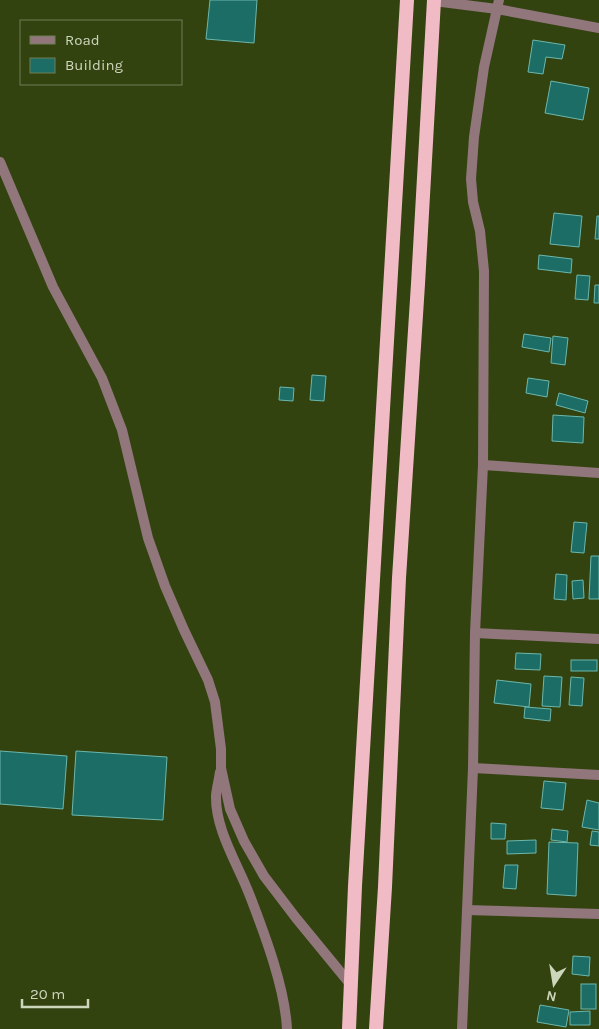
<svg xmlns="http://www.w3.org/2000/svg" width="599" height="1029" font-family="Karla,sans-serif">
	<rect width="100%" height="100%" fill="#334310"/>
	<g fill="#1c6d65" stroke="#6cb7ad">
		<polygon points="210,0 257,0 254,43 206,39"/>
		<polygon points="533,40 565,45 562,59 546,57 543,74 528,72"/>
		<polygon points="551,81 589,88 583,120 545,113"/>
		<polygon points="554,213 582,216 579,247 550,244"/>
		<polygon points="597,216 599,216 599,239 595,239"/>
		<polygon points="539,255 572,259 571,273 538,269"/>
		<polygon points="577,275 590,276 588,300 575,299"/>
		<polygon points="595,285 599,285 599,303 594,303"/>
		<polygon points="524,334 551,338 549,352 522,347"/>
		<polygon points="553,336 568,338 565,365 551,363"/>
		<polygon points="312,375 326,376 324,401 310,400"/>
		<polygon points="528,378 549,381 547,397 526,393"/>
		<polygon points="280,387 294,388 293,401 279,400"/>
		<polygon points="559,393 588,401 585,413 556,405"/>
		<polygon points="553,415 584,417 583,443 552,441"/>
		<polygon points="574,522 587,523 584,553 571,552"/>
		<polygon points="591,556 599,556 599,599 589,599"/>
		<polygon points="556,574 567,575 566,600 554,599"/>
		<polygon points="583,580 584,598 573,599 572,581"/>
		<polygon points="516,653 541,654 540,670 515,669"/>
		<rect x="571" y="660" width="26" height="11"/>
		<polygon points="544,676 562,677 560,707 542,706"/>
		<polygon points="571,677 584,678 582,706 569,705"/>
		<polygon points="497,680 531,684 529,707 494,703"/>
		<polygon points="525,707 551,709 550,721 524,718"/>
		<polygon points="0,751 67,756 63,809 0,804"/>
		<polygon points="76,751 167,757 163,820 72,815"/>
		<polygon points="544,781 566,783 563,810 541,808"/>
		<polygon points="587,800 599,803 599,830 582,827"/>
		<polygon points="491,823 506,824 505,839 491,839"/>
		<polygon points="552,829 568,831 567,842 551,840"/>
		<polygon points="592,831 599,832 599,846 590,845"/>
		<polygon points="536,840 536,853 507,854 507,841"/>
		<polygon points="549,842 578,843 576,896 547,894"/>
		<polygon points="505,865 518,865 516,889 503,888"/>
		<polygon points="573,956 590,957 589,976 572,974"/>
		<rect x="581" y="984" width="15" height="25"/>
		<polygon points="540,1005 569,1010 566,1027 537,1022"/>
		<polygon points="590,1011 590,1025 570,1025 570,1012"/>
	</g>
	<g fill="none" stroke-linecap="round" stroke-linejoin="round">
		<g stroke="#91767c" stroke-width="10">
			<polyline points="434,1 497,9 599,28"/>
			<polyline points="0,162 53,287 102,378 122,430 148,538 165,586 184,630 208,680 215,702 221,749 221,768 230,809 244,841 264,876 296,918 351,985"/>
			<polyline points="483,465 599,473"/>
			<polyline points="475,633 599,639"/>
			<polyline points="473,768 599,775"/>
			<path d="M220 772C219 779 217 787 216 795 215 830 238 864 250 896 265 935 285 988 287 1029"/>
			<polyline points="467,910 599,914"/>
			<polyline points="462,1029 473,768 475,633 483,465 484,271 480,231 473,202 471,179 474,137 484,67 499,0"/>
		</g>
		<g stroke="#f1bbc6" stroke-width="14">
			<polyline points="349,1029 355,886 407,0"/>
			<polyline points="376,1029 385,887 399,578 418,284 434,0"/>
		</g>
	</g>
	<rect x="20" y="20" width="162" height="65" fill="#334310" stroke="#707e54"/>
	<rect x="30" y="36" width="25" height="8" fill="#91767c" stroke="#707e54"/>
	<text x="65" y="45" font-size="15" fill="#ccd6bb">Road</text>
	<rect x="30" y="58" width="25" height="15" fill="#1c6d65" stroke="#707e54"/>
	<text x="65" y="70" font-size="15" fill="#ccd6bb">Building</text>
	<g transform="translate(554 984) rotate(192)" stroke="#334310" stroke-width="4" paint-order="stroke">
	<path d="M0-4L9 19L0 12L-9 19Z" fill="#ccd6bb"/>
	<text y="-8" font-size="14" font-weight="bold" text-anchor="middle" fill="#ccd6bb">N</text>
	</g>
	<path d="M22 999v8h66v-8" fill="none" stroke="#ccd6bb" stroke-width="2.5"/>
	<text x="30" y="999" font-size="15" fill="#ccd6bb" stroke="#334310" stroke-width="4" paint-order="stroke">20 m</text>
</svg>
